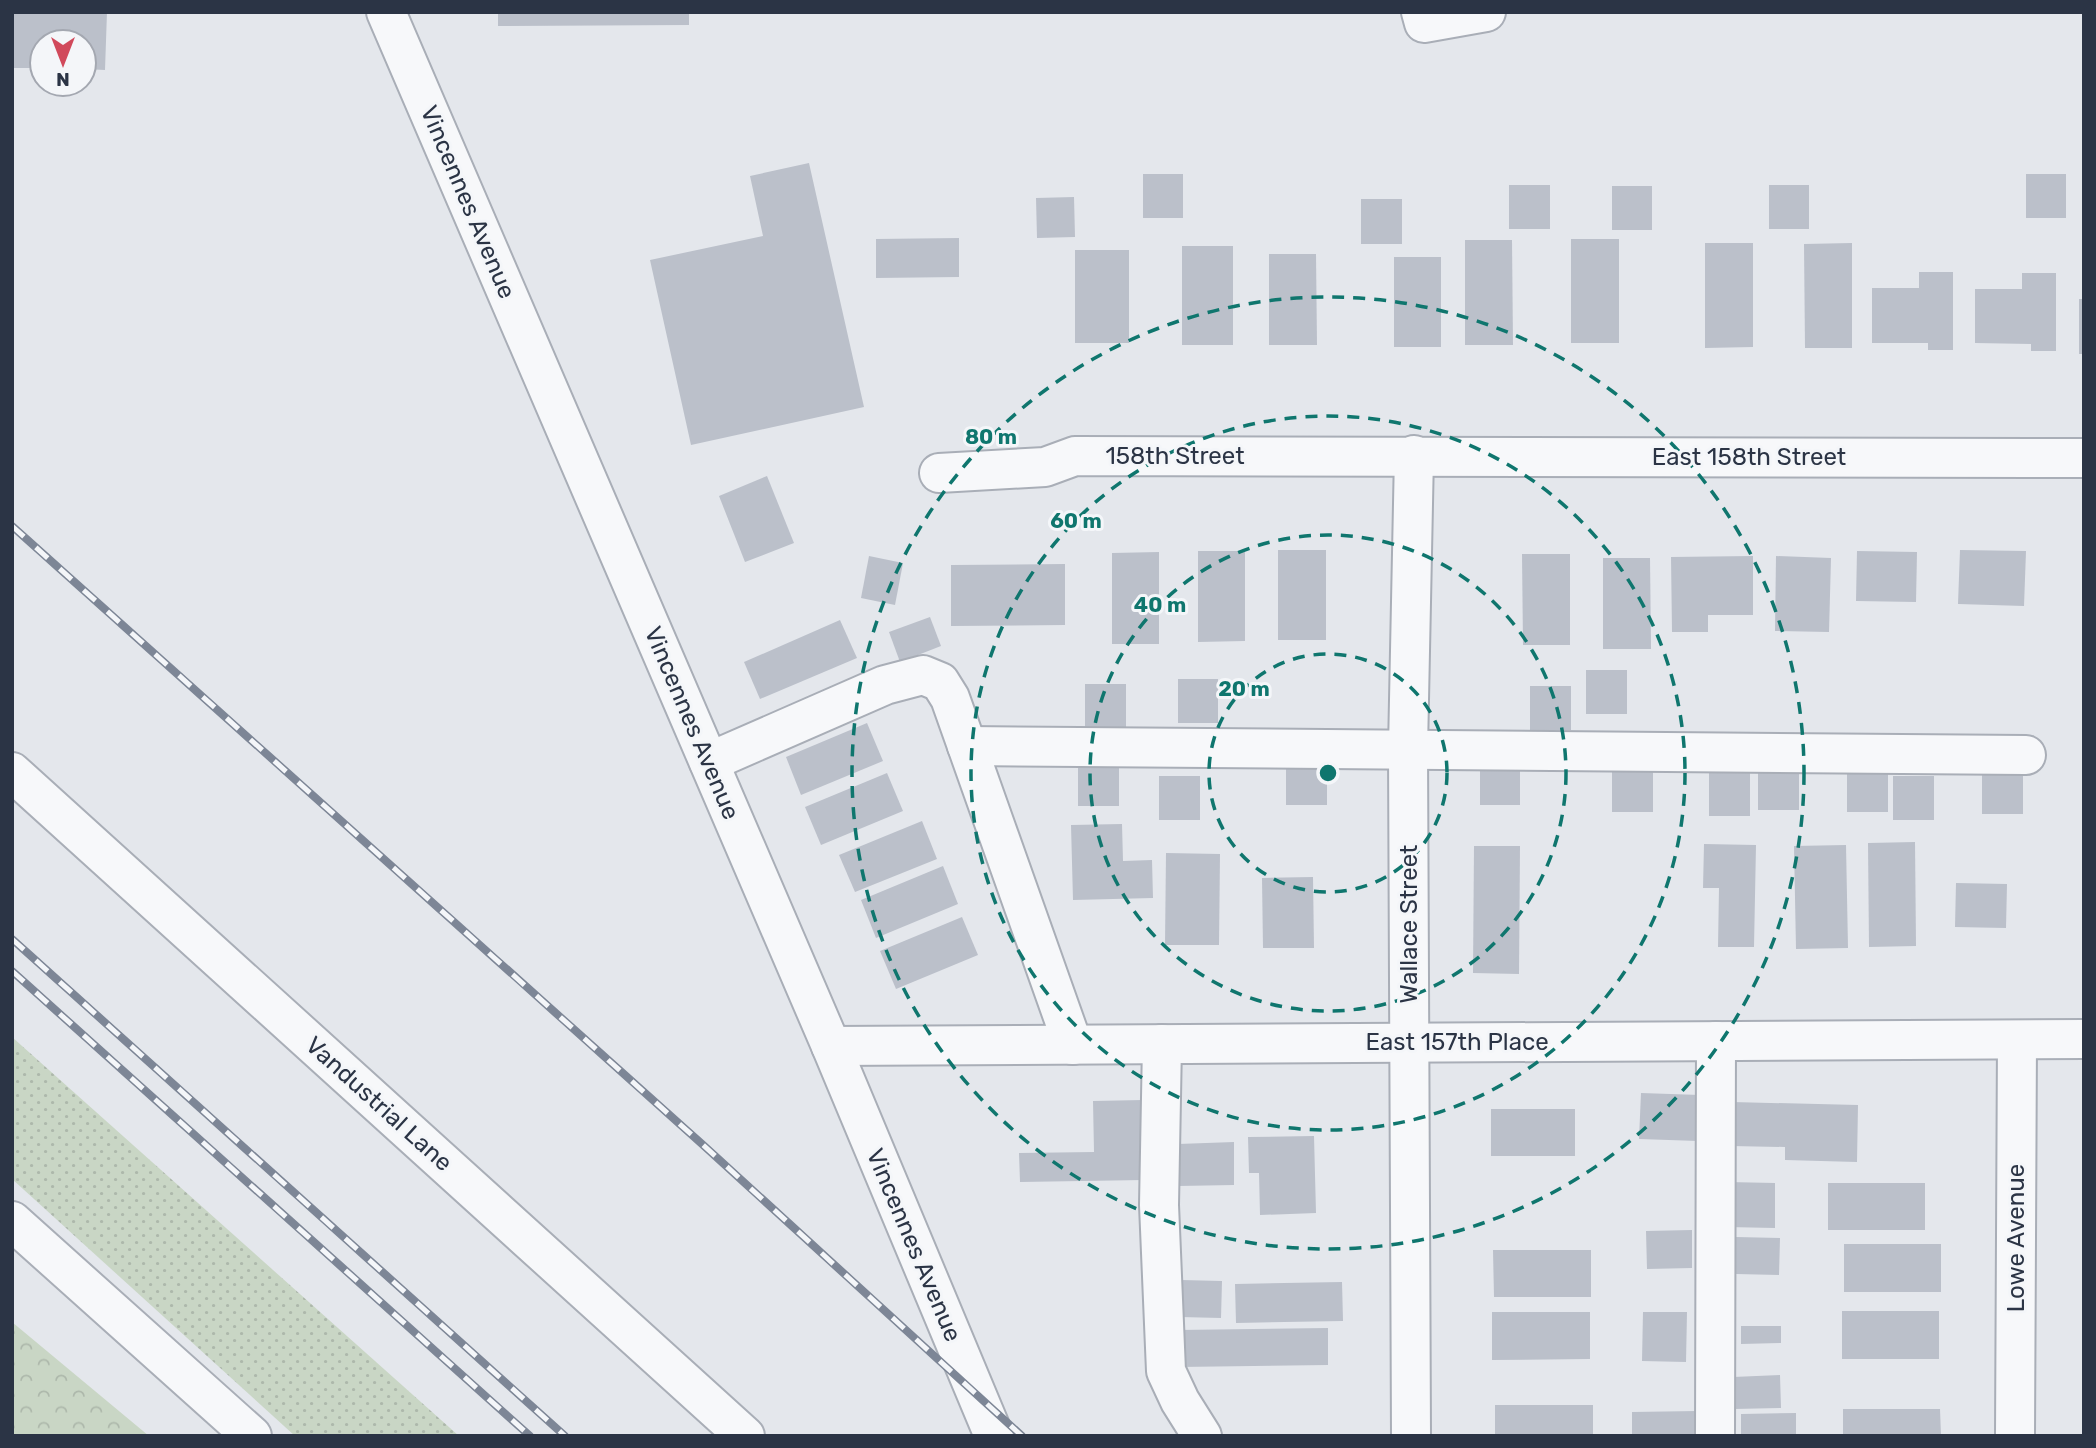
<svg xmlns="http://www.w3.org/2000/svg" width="2096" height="1448" font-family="Rubik,sans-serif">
	<defs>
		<pattern id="grass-dots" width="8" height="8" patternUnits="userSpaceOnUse" patternTransform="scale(1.75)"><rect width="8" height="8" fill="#c9d6c5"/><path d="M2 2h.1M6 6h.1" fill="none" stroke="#adb8ab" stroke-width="1.8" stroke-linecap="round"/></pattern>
		<pattern id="forest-crowns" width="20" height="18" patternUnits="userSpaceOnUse" patternTransform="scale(1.75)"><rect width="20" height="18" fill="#c9d6c5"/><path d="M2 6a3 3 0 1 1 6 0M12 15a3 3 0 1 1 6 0" fill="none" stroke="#adb8ab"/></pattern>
	</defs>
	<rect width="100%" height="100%" fill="#e4e7ec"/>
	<polygon fill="url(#grass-dots)" points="12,1037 459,1436 295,1436 12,1179"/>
	<polygon fill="url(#forest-crowns)" points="12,1322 149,1436 12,1436"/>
	<g fill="#bbc0ca">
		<polygon points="12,12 107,12 105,70 84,69 84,42 42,42 42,68 12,68"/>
		<polygon points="498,12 689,12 689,25 498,26"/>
		<polygon points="809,163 864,407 691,445 650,260 763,236 750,176"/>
		<rect x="1143" y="174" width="40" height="44"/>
		<rect x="2026" y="174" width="40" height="44"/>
		<rect x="1509" y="185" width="41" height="44"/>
		<rect x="1769" y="185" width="40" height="44"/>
		<rect x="1612" y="186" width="40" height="44"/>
		<polygon points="1074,197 1075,237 1037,238 1036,198"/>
		<rect x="1361" y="199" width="41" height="45"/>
		<polygon points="959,238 959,277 876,278 876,239"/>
		<rect x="1571" y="239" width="48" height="104"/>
		<polygon points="1465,240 1512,240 1513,345 1465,345"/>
		<polygon points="1705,243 1753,243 1753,347 1705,348"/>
		<polygon points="1852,243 1852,348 1805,348 1804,244"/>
		<rect x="1182" y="246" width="51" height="99"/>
		<rect x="1075" y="250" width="54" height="93"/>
		<polygon points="1269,254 1316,254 1317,345 1269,345"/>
		<rect x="1394" y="257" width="47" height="90"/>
		<polygon points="1919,272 1953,272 1953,350 1928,350 1928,343 1872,343 1872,288 1919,288"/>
		<polygon points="2022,273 2056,273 2056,351 2031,351 2031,344 1975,343 1975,289 2022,289"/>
		<rect x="2079" y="299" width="5" height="55"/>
		<polygon points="767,476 794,543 745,562 719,496"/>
		<rect x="1278" y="550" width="48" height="90"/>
		<polygon points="1960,550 2026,551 2024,606 1958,604"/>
		<polygon points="1198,551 1245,551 1245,641 1198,642"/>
		<polygon points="1857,551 1917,552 1916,602 1856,601"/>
		<polygon points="1159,552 1159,644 1112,644 1112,553"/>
		<polygon points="1522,554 1570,554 1570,645 1523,645"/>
		<polygon points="869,556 903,563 895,605 861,598"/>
		<polygon points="1753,556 1753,615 1708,615 1708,632 1672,632 1671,557"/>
		<polygon points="1776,556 1831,558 1829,632 1775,631"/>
		<polygon points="1603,558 1650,558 1651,649 1603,649"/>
		<polygon points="1065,564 1065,625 951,626 951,565"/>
		<polygon points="930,617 941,646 900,662 889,632"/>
		<polygon points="840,620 857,658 760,699 744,662"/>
		<rect x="1586" y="670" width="41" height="44"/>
		<rect x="1178" y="679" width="40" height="44"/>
		<rect x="1085" y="684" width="41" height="44"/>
		<rect x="1530" y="686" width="41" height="44"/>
		<polygon points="867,723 883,761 801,795 786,757"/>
		<rect x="1286" y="761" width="41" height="44"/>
		<rect x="1480" y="761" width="40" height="44"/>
		<rect x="1078" y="763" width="41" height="43"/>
		<rect x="1758" y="766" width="41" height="44"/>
		<rect x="1612" y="768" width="41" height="44"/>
		<rect x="1847" y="768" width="41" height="44"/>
		<rect x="1982" y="770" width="41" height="44"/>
		<rect x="1709" y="772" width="41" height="44"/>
		<polygon points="887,773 903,811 821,845 805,807"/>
		<rect x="1159" y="776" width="41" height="44"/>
		<rect x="1893" y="776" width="41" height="44"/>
		<polygon points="922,821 937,859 855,892 839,855"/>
		<polygon points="1122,824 1123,861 1152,860 1153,898 1073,900 1071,825"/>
		<polygon points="1915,842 1916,946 1869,947 1868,843"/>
		<polygon points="1704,844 1756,845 1754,947 1718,947 1719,888 1703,888"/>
		<polygon points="1846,845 1848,948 1796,949 1794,846"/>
		<polygon points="1474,846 1520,846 1519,974 1473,973"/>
		<polygon points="1166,853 1220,854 1219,945 1165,945"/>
		<polygon points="943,866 958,904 876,938 861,900"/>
		<polygon points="1313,877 1314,948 1263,948 1262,878"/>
		<polygon points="1956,883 2007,884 2006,928 1955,927"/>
		<polygon points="962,917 978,955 896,989 880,951"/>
		<polygon points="1641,1093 1700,1095 1698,1141 1639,1139"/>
		<polygon points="1143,1100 1144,1180 1020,1182 1019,1153 1094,1152 1093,1101"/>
		<polygon points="1732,1102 1858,1105 1857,1162 1785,1160 1785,1147 1731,1146"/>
		<rect x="1491" y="1109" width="84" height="47"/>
		<polygon points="1314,1136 1316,1213 1260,1215 1259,1173 1249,1173 1248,1137"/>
		<polygon points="1234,1142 1234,1185 1178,1186 1178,1144"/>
		<polygon points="1727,1182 1775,1183 1775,1228 1727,1227"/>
		<rect x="1828" y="1183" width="97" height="47"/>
		<polygon points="1692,1230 1692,1268 1647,1269 1646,1231"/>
		<polygon points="1736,1237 1780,1238 1779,1275 1736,1274"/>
		<rect x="1844" y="1244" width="97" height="48"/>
		<polygon points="1493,1250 1591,1250 1591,1297 1494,1297"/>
		<polygon points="1181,1280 1222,1281 1221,1318 1180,1317"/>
		<polygon points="1342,1282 1343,1321 1236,1323 1235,1284"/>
		<rect x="1842" y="1311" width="97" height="48"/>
		<polygon points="1492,1312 1590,1312 1590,1359 1492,1360"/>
		<polygon points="1643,1312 1687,1312 1686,1362 1642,1361"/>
		<polygon points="1741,1326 1781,1326 1781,1343 1741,1344"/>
		<polygon points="1328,1328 1328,1365 1179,1367 1178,1330"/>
		<polygon points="1780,1375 1781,1408 1734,1409 1733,1377"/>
		<rect x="1495" y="1405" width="98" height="31"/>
		<polygon points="1843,1409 1940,1409 1941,1436 1843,1436"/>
		<polygon points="1697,1411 1697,1436 1632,1436 1632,1412"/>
		<polygon points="1796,1413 1796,1436 1741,1436 1741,1414"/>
	</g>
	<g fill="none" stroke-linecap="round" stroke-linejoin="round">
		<defs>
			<g id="minor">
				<polyline points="386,12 831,1046 994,1436"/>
				<polyline points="1421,12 1424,23 1486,12"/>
				<polyline points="939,473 1045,467 1075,456 2084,458"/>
				<polyline points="967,746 2026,755"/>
				<polyline points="709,762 885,685 923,675 940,682 950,698 1073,1045"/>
				<polyline points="12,772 745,1436"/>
				<polyline points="1162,1044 1159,1205 1166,1371 1180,1401 1202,1436"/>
				<polyline points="831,1046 2084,1039"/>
				<polyline points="12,1221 252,1436"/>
				<polyline points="1411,1436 1408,749 1414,455"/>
				<polyline points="1715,1436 1716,1041"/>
				<polyline points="2015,1436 2017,1040"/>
			</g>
		</defs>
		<use href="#minor" stroke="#a9aeb7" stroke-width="42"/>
		<use href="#minor" stroke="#f7f8fa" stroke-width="38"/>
		<defs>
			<g id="rail">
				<polyline points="12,526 702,1144 1022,1436"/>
				<polyline points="12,939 565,1436"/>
				<polyline points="12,971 530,1436"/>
			</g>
		</defs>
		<use href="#rail" stroke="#7d8696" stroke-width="8"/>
		<use href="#rail" stroke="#f4f6f9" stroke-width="5" stroke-dasharray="16" stroke-linecap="butt"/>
	</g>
	<g fill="none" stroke="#0f766e" stroke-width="3.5" stroke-dasharray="12 9">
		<circle cx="1328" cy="773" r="119"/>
		<circle cx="1328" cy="773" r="238"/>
		<circle cx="1328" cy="773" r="357"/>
		<circle cx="1328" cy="773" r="476"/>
	</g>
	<g text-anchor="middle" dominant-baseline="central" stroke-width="6" stroke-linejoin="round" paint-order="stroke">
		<g font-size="24" fill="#2b3445" stroke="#f4f6f9">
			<text transform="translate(468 202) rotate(67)">Vincennes Avenue</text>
			<text x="1175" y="456">158th Street</text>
			<text x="1749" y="457">East 158th Street</text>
			<text transform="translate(692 723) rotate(67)">Vincennes Avenue</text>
			<text transform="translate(1409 924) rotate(-90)">Wallace Street</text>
			<text x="1457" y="1042">East 157th Place</text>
			<text transform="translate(379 1104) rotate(42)">Vandustrial Lane</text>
			<text transform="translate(2016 1238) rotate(-90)">Lowe Avenue</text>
			<text transform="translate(914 1245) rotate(67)">Vincennes Avenue</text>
		</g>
	</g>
	<circle cx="1328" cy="773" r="10" fill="#0f766e" stroke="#f4f6f9" stroke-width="3.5"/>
	<g font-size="21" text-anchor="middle" font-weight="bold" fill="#0f766e" stroke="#f4f6f9" stroke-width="6" stroke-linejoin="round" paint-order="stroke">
		<text x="991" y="444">80 m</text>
		<text x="1076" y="528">60 m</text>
		<text x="1160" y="612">40 m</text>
		<text x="1244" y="696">20 m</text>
	</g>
	<rect width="2096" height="1448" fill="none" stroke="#2b3445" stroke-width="28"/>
	<g transform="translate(63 63) rotate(180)"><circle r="33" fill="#f4f6f9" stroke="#a4a8b1" stroke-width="2"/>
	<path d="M0-5L12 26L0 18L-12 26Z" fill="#d1495b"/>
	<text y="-10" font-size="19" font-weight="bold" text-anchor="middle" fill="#2b3445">N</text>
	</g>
</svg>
